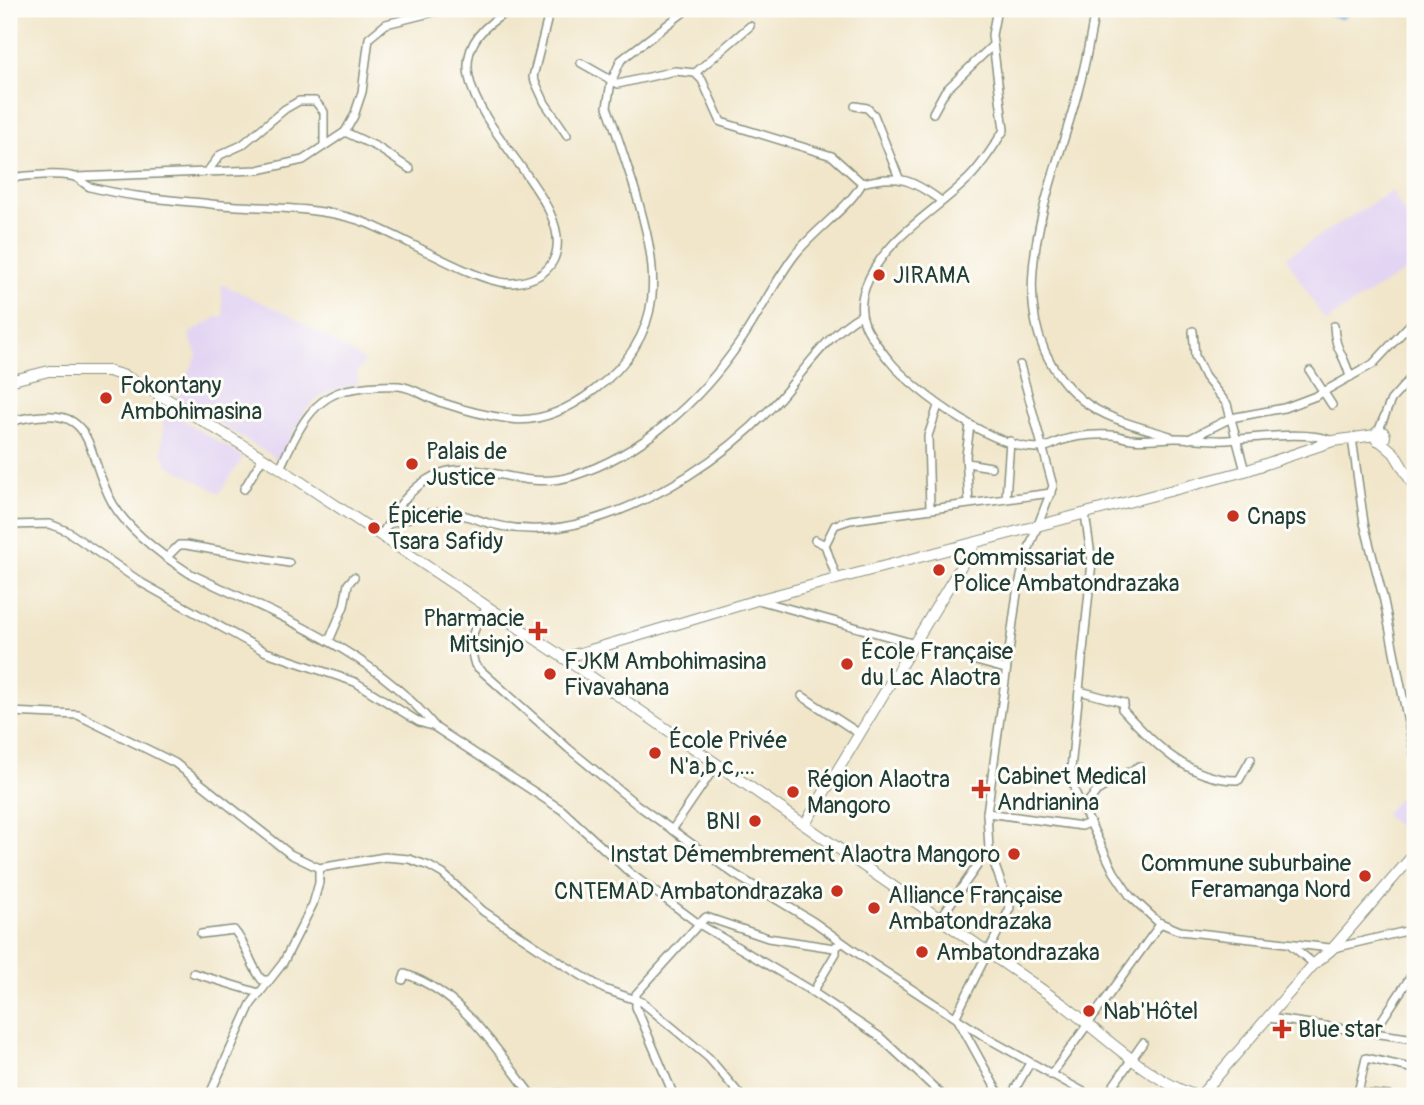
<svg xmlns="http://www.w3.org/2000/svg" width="1424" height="1105" font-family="Pangolin,sans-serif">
	<rect width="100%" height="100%" fill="#fdfcf7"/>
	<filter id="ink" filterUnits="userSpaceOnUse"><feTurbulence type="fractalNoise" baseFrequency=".0143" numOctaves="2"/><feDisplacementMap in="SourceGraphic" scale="14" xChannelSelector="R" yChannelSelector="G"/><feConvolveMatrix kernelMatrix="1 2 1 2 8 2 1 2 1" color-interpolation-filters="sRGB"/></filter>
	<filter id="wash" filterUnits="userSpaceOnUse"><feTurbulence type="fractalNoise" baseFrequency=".00686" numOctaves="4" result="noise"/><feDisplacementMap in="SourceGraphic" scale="28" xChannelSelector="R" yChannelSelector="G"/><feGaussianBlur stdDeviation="1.57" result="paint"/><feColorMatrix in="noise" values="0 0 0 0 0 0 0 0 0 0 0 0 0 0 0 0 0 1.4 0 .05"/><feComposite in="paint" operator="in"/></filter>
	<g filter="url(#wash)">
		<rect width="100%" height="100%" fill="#f1e6ca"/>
		<g fill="#e2d4f3">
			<polygon points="1392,191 1415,231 1415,265 1325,321 1286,257"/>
			<polygon points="221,284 288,314 365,361 357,373 359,384 328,392 312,403 302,416 279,460 176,398 197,356 189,334 217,317 224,317"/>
			<polygon points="164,408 243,457 220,493 168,465 162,453"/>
			<polygon points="1415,780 1415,843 1384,814"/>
		</g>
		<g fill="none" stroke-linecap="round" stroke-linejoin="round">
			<polyline stroke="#63acda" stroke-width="12" points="1329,9 1341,13 1345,9"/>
		</g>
	</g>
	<g filter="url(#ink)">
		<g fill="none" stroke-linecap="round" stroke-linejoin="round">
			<defs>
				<g id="street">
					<polyline points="550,9 533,77 545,103 567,135"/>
					<path d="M997 9 992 35 1004 130C994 146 983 164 969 178 934 213 883 238 865 288 854 318 870 336 888 359 913 391 1002 456 1045 447 1050 446 1055 443 1060 441 1077 435 1094 434 1112 435 1119 435 1125 439 1132 439 1146 441 1161 438 1175 438 1193 438 1209 441 1227 440 1256 438 1307 430 1333 441"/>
					<path d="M1095 9C1090 40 1084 72 1075 102 1049 196 990 323 1082 400 1107 420 1141 427 1170 436"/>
					<polyline points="581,63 618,84 675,71 695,73 702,80 721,122 832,156 862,183"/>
					<polyline points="695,73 750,26"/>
					<polyline points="855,106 867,108 874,115 899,178"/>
					<polyline points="933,113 945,91 993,45"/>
					<polyline points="345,132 377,147 410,169"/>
					<polyline points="207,172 220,155 242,145 285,109 299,101 315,101 324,112 324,145"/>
					<polyline points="76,177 258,170 303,160 345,132 354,116 362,92 369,38 386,24 446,9"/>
					<path d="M9 178C24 176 64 172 77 178 82 181 85 185 90 187 128 197 172 200 211 204 259 209 311 205 358 220 397 232 479 286 513 283 530 281 545 276 553 261 590 188 379 77 513 9"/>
					<path d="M862 183C898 174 911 179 940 200"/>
					<path d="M1334 326C1335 351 1344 353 1350 377"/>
					<polyline points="1193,331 1195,356 1205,377 1227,404 1245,471"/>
					<polyline points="1310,371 1332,405"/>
					<path d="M9 422C101 397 82 450 113 504 129 531 163 556 189 573 276 615 374 651 436 728L562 810 630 873 699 924 808 989 880 1037 943 1096"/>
					<polyline points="1378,432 1391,400 1415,373"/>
					<polyline points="1352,438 1364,523 1384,601 1415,758"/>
					<polyline points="1189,439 1231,418 1284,408 1316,396 1373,364 1415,319"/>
					<polyline points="967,463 991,467"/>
					<path d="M280 468C295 437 309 399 346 390 361 387 383 385 399 386 416 388 427 399 443 403 464 410 488 416 510 419 541 423 569 409 593 391 670 334 659 268 634 187 625 160 617 133 607 107L611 82 621 60 688 9"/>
					<polyline points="244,489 263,457"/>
					<polyline points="1006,498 1010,441"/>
					<polyline points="969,503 966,456 970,425"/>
					<polyline points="930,508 928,436 938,406"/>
					<polyline points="1085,514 1092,562 1071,769 1075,792 1114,872 1130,896 1158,922 1180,931 1330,948"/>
					<path d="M389 524C405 519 424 513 441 512 458 512 472 518 488 523 521 532 555 531 588 521 658 501 722 459 772 407 802 376 823 337 861 315"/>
					<polyline points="9,525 50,524 67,531 142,583 266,652 355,682 419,722 435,727"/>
					<path d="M381 535C389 524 395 510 404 500 460 435 506 497 573 476 642 454 700 401 740 342 759 314 774 283 794 256 812 232 851 206 862 183"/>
					<polyline points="815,540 825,545 837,579"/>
					<polyline points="825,545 835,525 850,520 1051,493"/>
					<polyline points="166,558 179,545 186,545 289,563"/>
					<polyline points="758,600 1005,669"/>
					<path d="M487 607C473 629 467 640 475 665L569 749 636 804 734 874 814 922 873 964 987 1038 1091 1096"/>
					<polyline points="329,641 344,606 348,584 354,577"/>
					<path d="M1080 691 1124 703 1122 709C1153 743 1189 781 1239 780L1251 759"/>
					<polyline points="802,696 860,734"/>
					<polyline points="9,712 78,715 175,763 290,854 319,868 385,857 409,859 429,866 443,874 483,911 564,965 604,989 642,1002 709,1058 741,1096"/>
					<polyline points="1082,809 1097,791 1139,766"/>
					<polyline points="987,813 1082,826 1089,823"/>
					<polyline points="672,830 717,764"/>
					<polyline points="989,849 1010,908 956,1016 1000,1096"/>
					<polyline points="939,920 989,849 987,813 1017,593 1026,556 1053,486 1020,365"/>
					<path d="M201 934 234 930C247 945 250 965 262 980H269"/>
					<polyline points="1291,945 1314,964"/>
					<polyline points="1334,948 1415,929"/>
					<polyline points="193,973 259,993"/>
					<path d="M403 980 405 974C462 993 497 1050 532 1096"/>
					<polyline points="813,992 836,953 836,946"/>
					<polyline points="1269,1018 1415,1039"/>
					<polyline points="1374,1032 1415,970"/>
					<polyline points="1051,1075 1161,923"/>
					<polyline points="1358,1093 1366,1058 1415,1069"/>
					<polyline points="209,1096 251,1004 283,963 313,904 319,883 319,868"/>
					<polyline points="537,1096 559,1093 596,1096"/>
					<polyline points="674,1096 636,1007 636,994 699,924 706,917 768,938 834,948 842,943"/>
					<polyline points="1011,1096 1030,1063"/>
					<polyline points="1106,1096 1143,1043"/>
					<polyline points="1340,1096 1358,1093 1389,1096"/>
				</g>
				<g id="secondary">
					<path d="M9 381 49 371H108L125 376 167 399 280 468 564 658 1064 1005C1102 1034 1151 1082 1197 1096"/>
					<circle cx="1380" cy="436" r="5"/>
					<polyline points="1380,441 1394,453 1415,488"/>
					<polyline points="564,658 757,600 1245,471 1333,441 1375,435"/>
					<polyline points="805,824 975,543"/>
					<polyline points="1333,948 1415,853"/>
					<polyline points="1200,1096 1314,964 1331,950"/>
				</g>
			</defs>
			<use href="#street" stroke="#88927f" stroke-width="10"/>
			<use href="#secondary" stroke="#88927f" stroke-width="12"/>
			<use href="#street" stroke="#fff" stroke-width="7"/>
			<use href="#secondary" stroke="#fff" stroke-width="10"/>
		</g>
	</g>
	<g fill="#c8321e" stroke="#fdfcf7" stroke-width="2.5">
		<circle cx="879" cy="275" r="7"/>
		<circle cx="106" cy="398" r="7"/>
		<circle cx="412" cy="464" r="7"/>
		<circle cx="1233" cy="516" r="7"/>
		<circle cx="374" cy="528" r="7"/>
		<circle cx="939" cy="570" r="7"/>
		<path d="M534.5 620.5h7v7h7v7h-7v7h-7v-7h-7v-7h7z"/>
		<circle cx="847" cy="664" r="7"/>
		<circle cx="550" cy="674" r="7"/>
		<circle cx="655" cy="753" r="7"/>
		<path d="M977.5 778.5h7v7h7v7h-7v7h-7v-7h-7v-7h7z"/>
		<circle cx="793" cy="792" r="7"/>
		<circle cx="755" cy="821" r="7"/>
		<circle cx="1014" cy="854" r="7"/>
		<circle cx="1365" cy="876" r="7"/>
		<circle cx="837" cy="891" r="7"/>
		<circle cx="874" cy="908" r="7"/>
		<circle cx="922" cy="952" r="7"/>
		<circle cx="1089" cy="1011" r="7"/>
		<path d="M1278.5 1018.5h7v7h7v7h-7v7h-7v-7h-7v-7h7z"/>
	</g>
	<g text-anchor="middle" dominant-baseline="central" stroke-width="6" stroke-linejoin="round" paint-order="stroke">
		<g font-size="23" fill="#1f3d34" stroke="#fdfcf7" text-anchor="start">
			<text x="893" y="275">JIRAMA</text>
			<text x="120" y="385">Fokontany<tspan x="120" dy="26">Ambohimasina</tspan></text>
			<text x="426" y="451">Palais de<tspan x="426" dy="26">Justice</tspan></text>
			<text x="388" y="515">Épicerie<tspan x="388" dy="26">Tsara Safidy</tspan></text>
			<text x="1247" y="516">Cnaps</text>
			<text x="953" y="557">Commissariat de<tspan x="953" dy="26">Police Ambatondrazaka</tspan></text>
			<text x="524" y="618" text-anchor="end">Pharmacie<tspan x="524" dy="26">Mitsinjo</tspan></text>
			<text x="861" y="651">École Française<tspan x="861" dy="26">du Lac Alaotra</tspan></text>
			<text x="564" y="661">FJKM Ambohimasina<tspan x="564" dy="26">Fivavahana</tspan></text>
			<text x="669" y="740">École Privée<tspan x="669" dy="26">N'a,b,c,...</tspan></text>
			<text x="997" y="776">Cabinet Medical<tspan x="997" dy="26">Andrianina</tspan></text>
			<text x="807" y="779">Région Alaotra<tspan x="807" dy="26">Mangoro</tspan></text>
			<text x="741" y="821" text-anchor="end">BNI</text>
			<text x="1000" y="854" text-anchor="end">Instat Démembrement Alaotra Mangoro</text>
			<text x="1351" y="863" text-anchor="end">Commune suburbaine<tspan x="1351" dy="26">Feramanga Nord</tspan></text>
			<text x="823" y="891" text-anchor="end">CNTEMAD Ambatondrazaka</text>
			<text x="888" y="895">Alliance Française<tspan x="888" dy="26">Ambatondrazaka</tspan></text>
			<text x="936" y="952">Ambatondrazaka</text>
			<text x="1103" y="1011">Nab'Hôtel</text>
			<text x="1298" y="1029">Blue star</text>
		</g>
	</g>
	<rect width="1424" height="1105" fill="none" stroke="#fdfcf7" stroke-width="35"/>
</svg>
